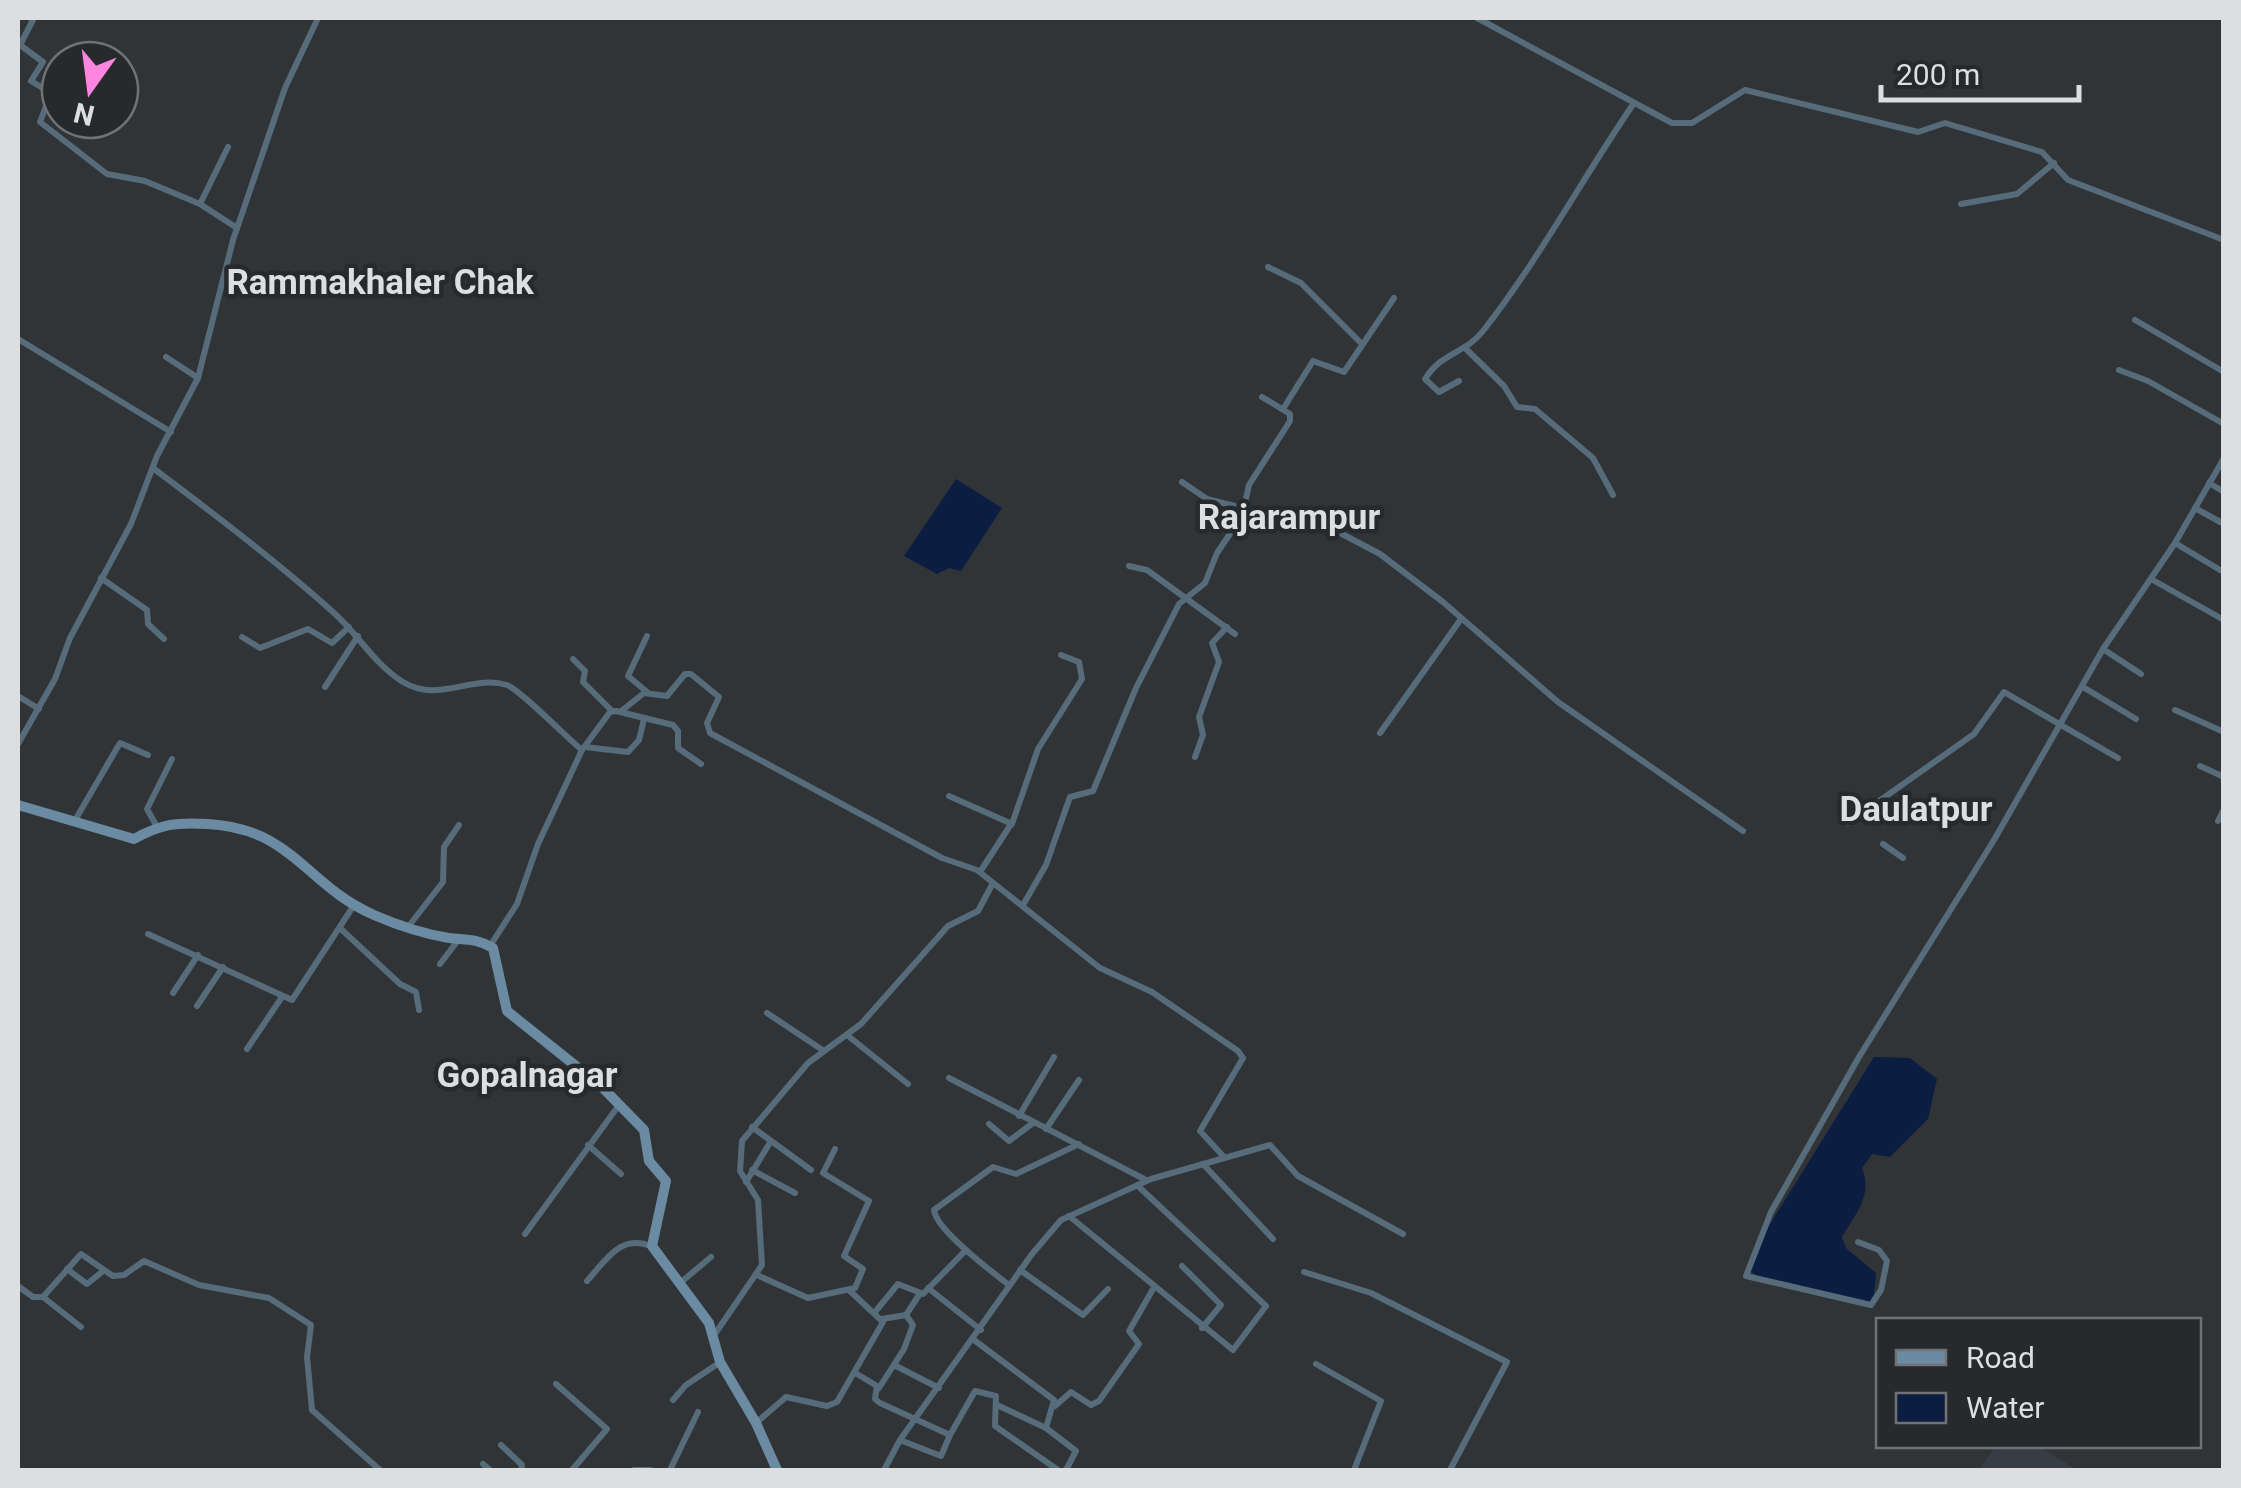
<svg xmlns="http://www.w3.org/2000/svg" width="2241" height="1488" font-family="Roboto,sans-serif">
	<rect width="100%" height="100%" fill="#313437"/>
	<polygon fill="#363d45" points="1996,1446 2039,1446 2077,1470 1979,1470"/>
	<g fill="#0b1d41">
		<polygon points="956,479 1002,508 961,571 949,568 937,574 904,556"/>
		<path d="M1874 1057 1910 1058 1937 1079 1928 1119 1890 1157 1872 1154 1862 1168C1873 1195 1856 1213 1842 1237L1846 1248 1876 1273 1873 1306 1765 1282 1750 1271 1765 1232Z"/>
	</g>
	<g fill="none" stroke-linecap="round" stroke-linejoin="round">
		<g stroke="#576c7a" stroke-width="6">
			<polyline points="30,18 33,20 20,45 43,62 31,81 51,93 40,122 107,174 145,181 200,204"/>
			<polyline points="1477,18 1672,123 1692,123 1745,90 1918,132 1945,123 2042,152 2068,180 2224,240"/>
			<polyline points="228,147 200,204 237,228"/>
			<polyline points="1961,204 2017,194 2054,163"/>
			<polyline points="1268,267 1301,283 1362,344"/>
			<polyline points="2135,320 2224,372"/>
			<polyline points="18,339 171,432"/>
			<polyline points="1465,348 1504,386 1517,407 1535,409 1593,458 1613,495"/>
			<polyline points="166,357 198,378"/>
			<polyline points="2119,370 2148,381 2224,424"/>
			<path d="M1459 381 1439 392 1425 379C1443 351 1465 354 1483 331 1540 258 1582 179 1634 103"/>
			<polyline points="1283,409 1313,361 1344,372 1394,298"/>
			<path d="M153 468C214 514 276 561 333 612 358 634 375 665 403 682 439 704 471 674 507 685 519 689 567 738 582 750L538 844 517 904 490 946"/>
			<polyline points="1182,482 1207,499 1302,523 1325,525 1380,554 1443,602 1558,702 1743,831"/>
			<polyline points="2209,483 2224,492"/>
			<polyline points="2195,508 2224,524"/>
			<polyline points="2175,543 2220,570"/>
			<polyline points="1129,566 1147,570 1235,634"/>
			<polyline points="101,578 147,610 148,624 164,639"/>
			<polyline points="2151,579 2224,620"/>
			<polyline points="242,637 260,648 308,629 332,643 349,627"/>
			<polyline points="2103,649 2141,674"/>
			<polyline points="573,659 585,671 583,682 612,711"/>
			<polyline points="325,687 358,636"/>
			<polyline points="2083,687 2136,719"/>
			<polyline points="647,692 628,676 647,636"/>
			<polyline points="18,696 39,709"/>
			<polyline points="2175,710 2224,732"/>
			<polyline points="620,712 644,693 667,696 685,674 691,674 719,697 707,723 710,733 942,858 977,870 1100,968 1152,992 1238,1051 1243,1058 1200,1131 1224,1157"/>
			<polyline points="1380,733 1461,619"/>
			<polyline points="18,744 55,679 70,638 131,524 157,456 198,378 233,240 285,88 318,18"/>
			<polyline points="585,747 628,752 639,740 644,719"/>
			<polyline points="582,750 610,712 616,711 673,725 678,731 678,748 701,764"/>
			<polyline points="1195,757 1203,735 1199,717 1219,662 1212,643 1227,627"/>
			<polyline points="2200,766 2224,777"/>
			<polyline points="949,796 1012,824"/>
			<polyline points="2218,821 2224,809"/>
			<polyline points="74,822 120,743 148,755"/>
			<polyline points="1848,823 1974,734 2004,692 2118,758"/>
			<polyline points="156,825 147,809 172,759"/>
			<polyline points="1883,844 1903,858"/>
			<polyline points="980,872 1013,821 1038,749 1082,679 1079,662 1061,655"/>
			<polyline points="1023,905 1046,865 1070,797 1093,791 1136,688 1179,604 1205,583 1217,553 1242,516 1249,485 1290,421 1290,414 1262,397"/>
			<polyline points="408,927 443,882 444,847 459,825"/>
			<polyline points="341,929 400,984 416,992 419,1010"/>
			<polyline points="148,934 292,1000 354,905"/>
			<polyline points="440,964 459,939"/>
			<polyline points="173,993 198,955"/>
			<polyline points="197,1006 223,967"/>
			<polyline points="767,1013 824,1051"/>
			<polyline points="847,1035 908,1084"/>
			<polyline points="247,1049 282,997"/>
			<polyline points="949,1078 1146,1180"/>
			<polyline points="1019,1116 1054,1057"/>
			<polyline points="989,1124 1009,1141 1033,1123"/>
			<polyline points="752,1127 811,1170"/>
			<polyline points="1046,1129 1079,1080"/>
			<polyline points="588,1145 621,1174"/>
			<polyline points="1203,1164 1273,1239"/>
			<polyline points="752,1170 795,1193"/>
			<polyline points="746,1182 771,1141"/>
			<polyline points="1069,1216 1233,1350 1266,1306 1138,1186"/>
			<polyline points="525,1234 619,1105"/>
			<polyline points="1858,1242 1879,1250 1887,1261 1881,1290 1871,1305 1746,1276 1771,1212 1859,1057 1994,840 2103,649 2175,543 2224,458"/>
			<polyline points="1182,1266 1221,1305 1202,1328"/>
			<polyline points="67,1269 87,1284 102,1272"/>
			<polyline points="1020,1270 1083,1315 1108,1289"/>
			<polyline points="1304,1272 1371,1293 1507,1362 1450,1470"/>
			<polyline points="759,1276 808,1298 855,1288 863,1269 844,1256 869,1201 823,1173 835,1149"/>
			<path d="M587 1281C606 1260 620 1234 651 1246"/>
			<polyline points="680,1283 711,1257"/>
			<path d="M1009 1285C991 1271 936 1230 934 1210L993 1167 1016 1174 1079 1144"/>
			<polyline points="18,1286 33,1297 43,1297 81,1254 113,1276 124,1275 144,1261 199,1285 269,1298 311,1325 307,1357 312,1410 380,1470"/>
			<polyline points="928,1288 981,1330"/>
			<polyline points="43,1297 81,1327"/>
			<polyline points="875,1312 898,1284 923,1294 966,1250"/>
			<polyline points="882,1319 906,1315 919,1295"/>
			<polyline points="715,1334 762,1265 758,1200 740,1171 742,1141 808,1063 861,1024 948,926 978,911 993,883"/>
			<polyline points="974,1340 1054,1400 1046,1428 1076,1451 1066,1470"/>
			<polyline points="1316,1364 1381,1401 1354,1470"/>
			<polyline points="896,1366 939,1388"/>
			<polyline points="857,1374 877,1386 875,1399 880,1403 950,1435 975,1391 996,1396 995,1426 1058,1470"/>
			<polyline points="556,1384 607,1429 572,1470"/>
			<polyline points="879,1388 904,1349 913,1325 906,1315"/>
			<polyline points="673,1400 686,1385 719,1363"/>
			<polyline points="997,1405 1046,1428"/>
			<polyline points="1055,1406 1071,1392 1091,1405 1099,1401 1139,1344 1129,1331 1153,1289"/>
			<polyline points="757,1422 786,1397 827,1406 837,1402 883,1322 850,1291"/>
			<polyline points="900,1440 941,1456 950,1435"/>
			<polyline points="501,1445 522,1465 521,1470"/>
			<polyline points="483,1464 490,1470"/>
			<polyline points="634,1470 650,1470"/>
			<polyline points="670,1470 698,1412"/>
			<polyline points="884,1470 900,1440 1032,1254 1061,1220 1151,1179 1270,1145 1298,1176 1403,1234"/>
		</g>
		<path stroke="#6a8ba1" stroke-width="10" d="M18 805 134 839C161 824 176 822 208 824 294 829 305 885 374 915 397 925 424 934 449 938 466 940 476 938 493 948L507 1011 601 1086 644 1130 649 1161 666 1181 652 1246 709 1323 720 1362 756 1423 777 1470"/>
	</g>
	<g text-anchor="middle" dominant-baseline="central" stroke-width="9" stroke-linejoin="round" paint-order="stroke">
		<g font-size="35" font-weight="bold" fill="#dddee0" stroke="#272a2d">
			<text x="380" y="282">Rammakhaler Chak</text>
			<text x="1289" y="517">Rajarampur</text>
			<text x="1916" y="809">Daulatpur</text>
			<text x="527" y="1075">Gopalnagar</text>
		</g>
	</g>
	<rect width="2241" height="1488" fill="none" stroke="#dddee0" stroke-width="40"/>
	<rect x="1876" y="1318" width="325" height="130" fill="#272a2d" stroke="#707275" stroke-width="2.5"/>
	<rect x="1896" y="1350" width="50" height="15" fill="#6a8ba1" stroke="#707275" stroke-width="2.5"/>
	<text x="1966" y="1368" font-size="30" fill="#dddee0">Road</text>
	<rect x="1896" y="1393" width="50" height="30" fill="#0b1d41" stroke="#707275" stroke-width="2.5"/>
	<text x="1966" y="1418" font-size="30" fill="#dddee0">Water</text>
	<g transform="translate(90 90) rotate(194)"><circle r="48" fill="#272a2d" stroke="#707275" stroke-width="2.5"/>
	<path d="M0-8L18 38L0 25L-18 38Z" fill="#ff85de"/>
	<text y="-15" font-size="28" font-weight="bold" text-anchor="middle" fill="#dddee0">N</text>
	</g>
	<path d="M1881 85v15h198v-15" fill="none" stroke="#dddee0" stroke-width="5"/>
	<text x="1896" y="85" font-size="30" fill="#dddee0" stroke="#272a2d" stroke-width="8" paint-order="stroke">200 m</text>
</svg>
